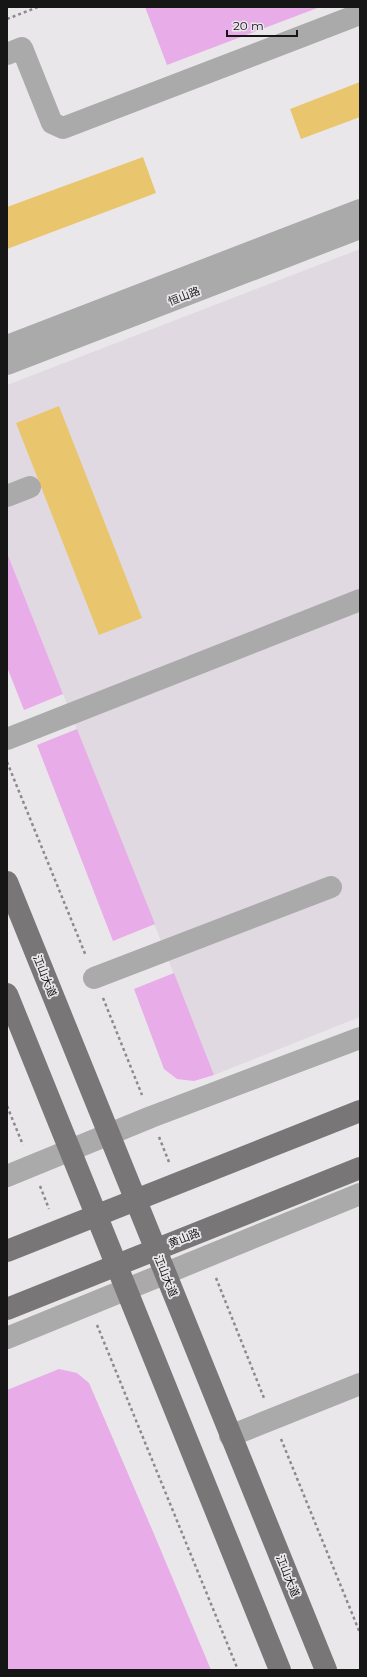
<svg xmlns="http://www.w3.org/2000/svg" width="367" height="1677" font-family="Montserrat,'Noto Sans SC',sans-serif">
	<rect width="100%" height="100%" fill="#eae7ea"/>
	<polygon fill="#e1d9e1" points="360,249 360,1017 214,1075 7,553 7,385"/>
	<g fill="#e8ace9">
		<polygon points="145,7 320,7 167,65"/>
		<polygon points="7,553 63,694 24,710 7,667"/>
		<polygon points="77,729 155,924 113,941 37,745"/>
		<polygon points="174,973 214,1075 194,1081 177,1079 164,1069 134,989"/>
		<polygon points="59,1369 77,1373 89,1383 154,1534 211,1670 7,1670 7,1390"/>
	</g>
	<g fill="#e9c66e">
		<polygon points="360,82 360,117 301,139 290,109"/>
		<polygon points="143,157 156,193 7,249 7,207"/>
		<polygon points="59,406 142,618 99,635 16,423"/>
	</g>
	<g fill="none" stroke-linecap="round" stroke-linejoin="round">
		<g stroke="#8c8a8c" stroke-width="2.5" stroke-dasharray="3 3" stroke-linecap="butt">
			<polyline points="7,19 38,7"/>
			<polyline points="7,762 86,956"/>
			<polyline points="103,998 142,1095"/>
			<polyline points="7,1106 23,1145"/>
			<polyline points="159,1137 169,1162"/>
			<polyline points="40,1186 49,1209"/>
			<polyline points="216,1278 264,1398"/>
			<polyline points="97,1325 238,1670"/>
			<polyline points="281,1439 360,1633"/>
		</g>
		<g stroke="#abaaab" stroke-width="22">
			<polyline points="7,54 22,48 52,123 63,128 360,14"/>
			<polyline points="7,346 360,210"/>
			<polyline points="7,364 360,228"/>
			<polyline points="7,496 30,487"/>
			<polyline points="7,739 360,600"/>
			<polyline points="94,978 331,887"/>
			<polyline points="7,1176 151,1117 360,1038"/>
			<path d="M7 1338C125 1291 242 1241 360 1194"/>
			<polyline points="230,1436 360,1384"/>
		</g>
		<g stroke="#787677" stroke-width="22">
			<polyline points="7,882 326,1670"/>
			<polyline points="7,994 280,1670"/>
			<polyline points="7,1251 360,1111"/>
			<polyline points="7,1309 360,1168"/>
		</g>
	</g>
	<g text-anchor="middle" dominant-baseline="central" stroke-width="3.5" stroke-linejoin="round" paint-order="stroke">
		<g font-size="11" fill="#171617" stroke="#eae7ea">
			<text transform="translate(184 296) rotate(-21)">恒山路</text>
			<text transform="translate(45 976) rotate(68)">江山大道</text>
			<text transform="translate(184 1238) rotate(-22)">黄山路</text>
			<text transform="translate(166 1276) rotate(68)">江山大道</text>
			<text transform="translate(288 1576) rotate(68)">江山大道</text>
		</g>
	</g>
	<rect width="367" height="1677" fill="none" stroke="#171617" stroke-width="16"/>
	<path d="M227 30v6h70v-6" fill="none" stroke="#171617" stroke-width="2"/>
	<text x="233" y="30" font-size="12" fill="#171617" stroke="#eae7ea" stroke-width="3" paint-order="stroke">20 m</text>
</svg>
